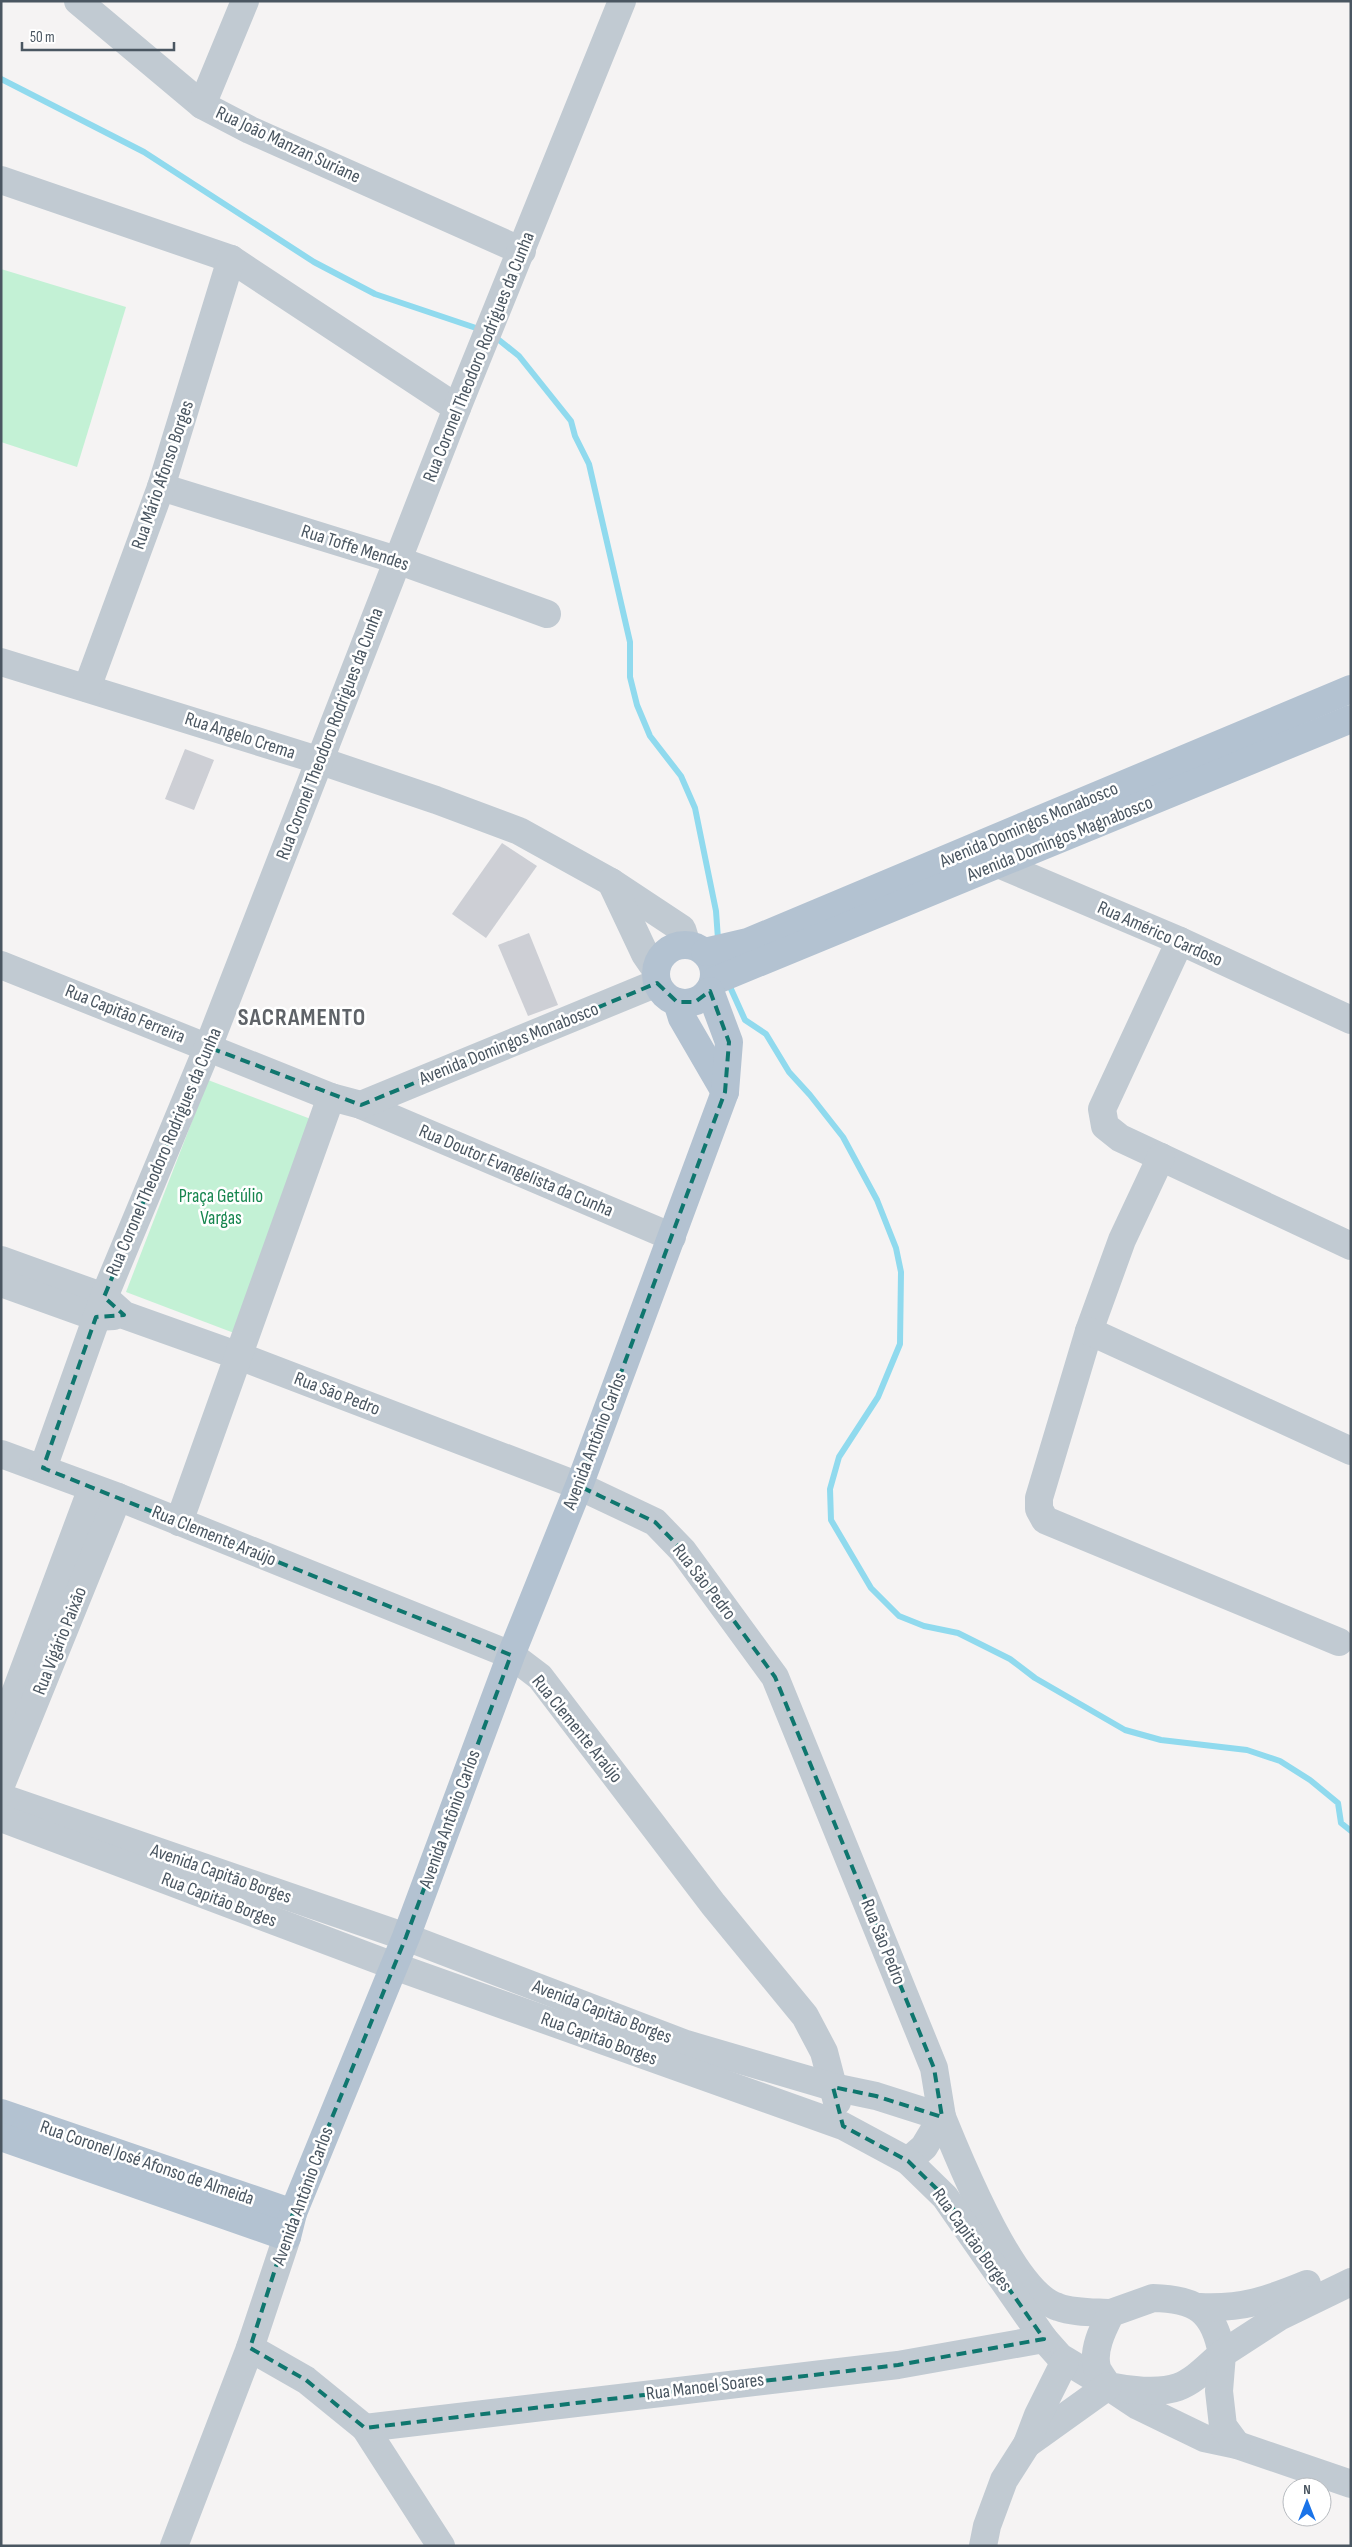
<svg xmlns="http://www.w3.org/2000/svg" width="1352" height="2547" font-family="'Sofia Sans Condensed',sans-serif">
	<rect width="100%" height="100%" fill="#f5f3f3"/>
	<g fill="#c3f1d5">
		<polygon points="1,269 126,307 77,467 1,442"/>
		<polygon points="208,1080 316,1121 234,1333 126,1292"/>
	</g>
	<g fill="none" stroke-linecap="round" stroke-linejoin="round">
		<g stroke="#90daee" stroke-width="6">
			<polyline points="1,79 144,152 314,262 375,294 476,328"/>
			<polyline points="494,336 519,356 571,421 575,436 589,464 630,642 630,677 637,705 650,736 681,776 695,808 716,911 718,939"/>
			<polyline points="731,989 745,1020 766,1034 789,1072 810,1095 843,1137 877,1200 896,1248 901,1272 900,1344 878,1397 839,1457 830,1489 831,1520 871,1588 899,1616 924,1626 958,1633 1010,1659 1035,1678 1125,1730 1161,1740 1247,1750 1280,1761 1310,1780 1338,1803 1341,1823 1351,1831"/>
		</g>
	</g>
	<g fill="#cdcfd5">
		<polygon points="185,749 214,760 194,810 165,799"/>
		<polygon points="502,843 537,866 486,938 452,914"/>
		<polygon points="529,933 558,1005 528,1016 498,945"/>
	</g>
	<g fill="none" stroke-linecap="round" stroke-linejoin="round">
		<g stroke="#c1cad2" stroke-width="28">
			<polyline points="78,1 202,105 250,130 522,251"/>
			<polyline points="202,105 245,1"/>
			<polyline points="1,180 231,259 457,408"/>
			<polyline points="161,487 397,560 547,614"/>
			<polyline points="1,662 321,761 436,800 519,831 611,882 682,929 687,945"/>
			<polyline points="87,688 161,487 231,259"/>
			<polyline points="982,857 1180,941 1351,1020"/>
			<polyline points="611,882 645,954 656,970"/>
			<polyline points="1180,941 1102,1109 1105,1126 1120,1138 1351,1246"/>
			<polyline points="1,965 331,1097 361,1105 672,1237"/>
			<polyline points="361,1105 657,983"/>
			<polyline points="1161,1157 1122,1240 1089,1331 1039,1498 1039,1509 1045,1520 1339,1642"/>
			<polyline points="1,1260 104,1297 124,1315 239,1356 579,1486 655,1522 683,1551 775,1677 934,2068 942,2117 924,2147 908,2161"/>
			<polyline points="1,1283 96,1317 114,1316"/>
			<polyline points="1089,1331 1351,1451"/>
			<polyline points="1,1454 118,1497 511,1655 540,1677 713,1904 805,2016 824,2052 837,2102"/>
			<polyline points="43,1468 104,1297 208,1047 457,408 622,1"/>
			<polyline points="179,1522 331,1097"/>
			<polyline points="1,1731 92,1488"/>
			<polyline points="1,1785 118,1497"/>
			<path d="M3 1798 406 1937 686 2044 833 2087 876 2096 942 2117C960 2161 1012 2293 1058 2307 1074 2313 1094 2312 1111 2313"/>
			<polyline points="1,1818 394,1966 843,2126 908,2161 945,2197 1044,2339 1060,2357 1108,2386 1138,2406 1175,2424 1204,2438 1237,2445 1351,2484"/>
			<path d="M1153 2298C1196 2299 1214 2310 1222 2354 1209 2365 1195 2381 1178 2387 1159 2394 1127 2390 1108 2386 1105 2380 1099 2374 1097 2368 1092 2350 1103 2329 1111 2313Z"/>
			<path d="M1200 2307C1242 2309 1268 2300 1307 2284"/>
			<polyline points="250,2348 306,2380 365,2428 441,2546"/>
			<polyline points="365,2428 898,2365 1044,2339"/>
			<polyline points="1027,2444 1108,2386"/>
			<polyline points="1237,2445 1223,2426 1219,2391 1222,2354 1279,2317 1351,2282"/>
			<polyline points="174,2546 250,2348 287,2237"/>
			<polyline points="983,2546 987,2526 1004,2480 1027,2444 1038,2415 1065,2361"/>
		</g>
		<g stroke="#b3c2d1" stroke-width="28">
			<circle cx="685" cy="974" r="29"/>
			<polyline points="705,952 748,942 1351,689"/>
			<polyline points="714,981 1351,719"/>
			<polyline points="677,1002 682,1018 725,1092"/>
			<polyline points="1,2113 293,2213"/>
			<polyline points="1,2137 287,2237 293,2213 406,1937 511,1655 579,1486 725,1092 729,1042 710,991"/>
		</g>
	</g>
	<path fill="none" stroke="#0f766e" stroke-width="4" stroke-dasharray="10 6" stroke-linejoin="round" d="M657 983 677 1002H695L710 991 729 1042 725 1092 579 1486 655 1522 683 1551 775 1677 934 2068 942 2117 876 2096 833 2087 843 2126 908 2161 945 2197 1044 2339 898 2365 365 2428 306 2380 250 2348 293 2213 406 1937 511 1655 43 1468 96 1317 124 1315 104 1297 208 1047 361 1105Z"/>
	<g text-anchor="middle" dominant-baseline="central" stroke-width="5" stroke-linejoin="round" paint-order="stroke">
		<g font-size="19" fill="#4a5661" stroke="#fff">
			<text transform="translate(288 145) rotate(25)">Rua João Manzan Suriane</text>
			<text transform="translate(479 357) rotate(-68)">Rua Coronel Theodoro Rodrigues da Cunha</text>
			<text transform="translate(163 475) rotate(-71)">Rua Mário Afonso Borges</text>
			<text transform="translate(355 548) rotate(18)">Rua Toffe Mendes</text>
			<text transform="translate(330 734) rotate(-69)">Rua Coronel Theodoro Rodrigues da Cunha</text>
			<text transform="translate(240 736) rotate(18)">Rua Angelo Crema</text>
			<text transform="translate(1029 825) rotate(-23)">Avenida Domingos Monabosco</text>
			<text transform="translate(1060 839) rotate(-22)">Avenida Domingos Magnabosco</text>
			<text transform="translate(1160 934) rotate(24)">Rua Américo Cardoso</text>
			<text transform="translate(125 1014) rotate(22)">Rua Capitão Ferreira</text>
			<text transform="translate(509 1044) rotate(-22)">Avenida Domingos Monabosco</text>
			<text transform="translate(164 1152) rotate(-67)">Rua Coronel Theodoro Rodrigues da Cunha</text>
			<text transform="translate(516 1171) rotate(23)">Rua Doutor Evangelista da Cunha</text>
			<text transform="translate(337 1394) rotate(21)">Rua São Pedro</text>
			<text transform="translate(595 1441) rotate(-69)">Avenida Antônio Carlos</text>
			<text transform="translate(214 1536) rotate(22)">Rua Clemente Araújo</text>
			<text transform="translate(704 1582) rotate(52)">Rua São Pedro</text>
			<text transform="translate(60 1641) rotate(-68)">Rua Vigário Paixão</text>
			<text transform="translate(577 1729) rotate(51)">Rua Clemente Araújo</text>
			<text transform="translate(450 1819) rotate(-70)">Avenida Antônio Carlos</text>
			<text transform="translate(221 1874) rotate(19)">Avenida Capitão Borges</text>
			<text transform="translate(219 1900) rotate(21)">Rua Capitão Borges</text>
			<text transform="translate(883 1942) rotate(68)">Rua São Pedro</text>
			<text transform="translate(602 2012) rotate(21)">Avenida Capitão Borges</text>
			<text transform="translate(599 2039) rotate(20)">Rua Capitão Borges</text>
			<text transform="translate(147 2163) rotate(19)">Rua Coronel José Afonso de Almeida</text>
			<text transform="translate(303 2196) rotate(-70)">Avenida Antônio Carlos</text>
			<text transform="translate(972 2240) rotate(54)">Rua Capitão Borges</text>
			<text transform="translate(705 2387) rotate(-7)">Rua Manoel Soares</text>
		</g>
		<g font-size="19" fill="#17864f" stroke="#fff">
			<text x="221" y="1196">Praça Getúlio<tspan x="221" dy="22">Vargas</tspan></text>
		</g>
		<g font-size="24" font-weight="bold" letter-spacing="1" fill="#5f6368" stroke="#fff">
			<text x="302" y="1017">SACRAMENTO</text>
		</g>
	</g>
	<rect width="1352" height="2547" fill="none" stroke="#4a5661" stroke-width="5"/>
	<g transform="translate(1307 2502)"><circle r="24" fill="#ffffff" stroke="#b7bbc0"/>
	<path d="M0-4L9 19L0 12L-9 19Z" fill="#1a73e8"/>
	<text y="-8" font-size="14" font-weight="bold" text-anchor="middle" fill="#4a5661">N</text>
	</g>
	<path d="M22 42v8h152v-8" fill="none" stroke="#4a5661" stroke-width="2.5"/>
	<text x="30" y="42" font-size="15" fill="#4a5661" stroke="#ffffff" stroke-width="4" paint-order="stroke">50 m</text>
</svg>
